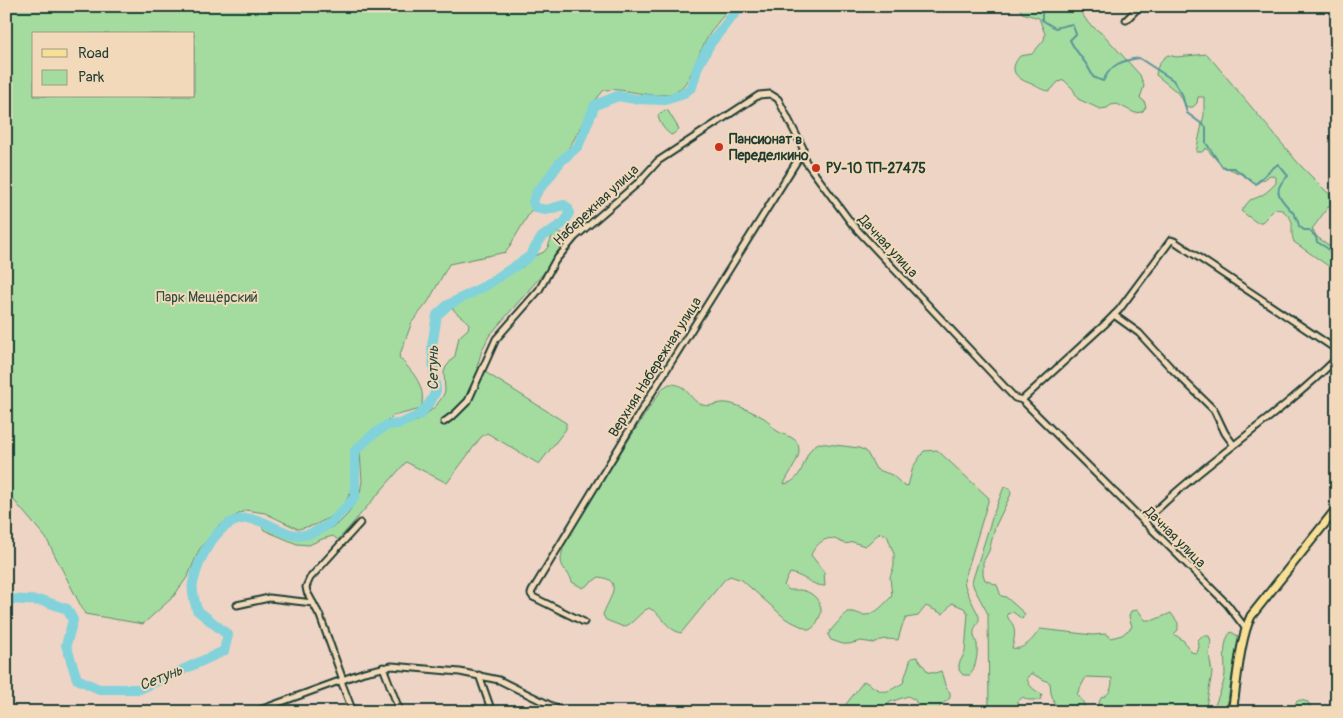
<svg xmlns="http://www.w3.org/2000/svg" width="1343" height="718" font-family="Pangolin,sans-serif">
	<rect width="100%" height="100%" fill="#edd4c5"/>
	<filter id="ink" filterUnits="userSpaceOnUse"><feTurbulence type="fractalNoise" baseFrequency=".02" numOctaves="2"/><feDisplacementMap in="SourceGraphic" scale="10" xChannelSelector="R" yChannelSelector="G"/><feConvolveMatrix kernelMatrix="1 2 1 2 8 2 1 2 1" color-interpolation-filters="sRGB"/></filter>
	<g filter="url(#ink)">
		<g fill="#a4dca0" stroke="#628c6a" fill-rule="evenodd">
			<path d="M6 6H733C721 17 710 31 703 46 695 60 690 87 673 93 650 100 627 87 604 90L593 103 573 141 506 252 449 264 428 302 412 322 399 357C413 373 427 386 421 409L393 416 360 440 351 459V492L343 506 332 516 315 525 298 529 265 513 246 510 219 525 199 550 188 576 173 597 143 624 85 614 46 538 6 491ZM34 34H194V96H34Z"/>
			<path d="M1018 6H1072L1082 14 1089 24 1104 35 1140 75 1144 86 1140 98 1144 101 1146 107 1142 112 1135 113 1117 104 1111 105 1107 108 1100 109 1078 99 1073 89 1064 80 1058 82 1050 91C1043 91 1038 87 1032 84 1017 79 1007 71 1020 56L1032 54 1044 40 1045 34 1039 18 1022 13Z"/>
			<path d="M1207 54 1299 164 1334 199 1312 229 1317 237 1337 251V272L1294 242C1288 226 1299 223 1282 210L1275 209 1262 222H1256L1241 211 1250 200C1261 197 1268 192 1276 183V177L1270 175 1265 179 1254 184 1243 175 1221 165 1206 148 1202 152H1196L1204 115V97H1198L1197 103 1193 107H1187L1177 92 1156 75C1157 66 1160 60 1168 55L1176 57Z"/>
			<path d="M665 110 668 111 679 129 672 135C666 133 658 121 658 115Z"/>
			<path d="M556 233H563L568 237 569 243 567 246 489 336 482 350 477 367 566 423V429L539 464 487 433 481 437 447 483 406 462 338 540 333 536 322 539 309 545 297 544 264 530 261 525 291 535 302 537 329 529 339 523 348 514 360 493 362 481 360 452 362 447 381 431 418 421 436 406 443 396 445 391 444 372 446 367 455 356 459 337 468 329 469 324C464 317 456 315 452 307L455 302 524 266 532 257 544 252 548 247 552 236Z"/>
			<path d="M669 384C689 383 688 401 703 405 713 408 718 400 732 404 742 407 755 413 764 418 770 421 771 428 777 431 786 437 798 436 799 449 800 460 788 474 784 484 807 481 801 450 819 443L859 448 866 451 876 469 892 475 902 484 908 486 913 467 924 451 937 450 989 498 964 581C966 592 973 604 978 614 982 622 974 625 974 632 973 636 976 640 977 644 978 654 976 667 970 675H963L959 670V664L965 652 968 613 964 608 952 603 943 614 926 606 918 616 906 618 902 626 898 640C889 639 882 638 874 643L861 641 849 644H843L831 640 828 635 831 630 847 612C854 611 858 614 864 615 875 616 885 603 892 596L890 577 894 566V554L887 535 880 533C874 537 871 542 865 546L853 542C843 546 842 541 834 539 824 536 814 547 811 555L824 572 825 586C812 586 803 575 790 573L784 585 789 590C793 590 797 590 800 590 814 591 826 606 819 618 816 624 815 627 809 630L786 619 742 580 730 576 725 579 681 633C665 629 664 615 649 608 639 613 634 623 624 627L606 620 603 615C607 601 626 580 599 577L583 588 572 582C571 574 561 569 561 560 561 554 564 548 564 542L651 405 663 388Z"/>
			<path d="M1004 487 1010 488 1011 494 995 527 989 551 983 562V574L985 580 997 585 1001 596 1006 597 1025 614 1022 619 1013 612 1007 614C1008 620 1011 621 1013 625 1016 632 1014 641 1012 648 1024 651 1034 638 1040 629L1093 635 1106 634 1111 638 1122 635 1132 627 1129 616 1131 611 1138 610 1145 620H1154L1171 613 1178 623V630L1174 634 1184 641 1191 652 1197 653 1199 647 1198 640 1202 636H1209L1211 642 1209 654 1212 673 1205 712H1095L1101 698C1111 694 1112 688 1112 678L1086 677 1077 694C1081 699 1087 705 1083 712H1068L1062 707 1055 705 1051 693 1050 683 1031 673 1027 678C1029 687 1034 690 1042 694L1040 700H1028L1023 697 1018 701V712H989L988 614 974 588 972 582 993 515Z"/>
			<path d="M1231 632 1238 636V640L1226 712H1213C1216 699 1224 687 1225 674 1225 662 1222 640 1231 632Z"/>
			<path d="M917 657 928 672 935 673 941 671 946 688 950 692V698L940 706 937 712H922L915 700 908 696 890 702 882 712H840L864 681C885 694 882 695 903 683L911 658Z"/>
			<polygon points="1300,700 1308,702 1313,712 1294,712 1296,702"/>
		</g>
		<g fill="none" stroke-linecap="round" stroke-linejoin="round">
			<path stroke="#5a9698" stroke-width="2" d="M1039 6 1042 9V20L1055 28 1072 24 1076 34 1070 40C1076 53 1088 63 1093 77L1103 81C1111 64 1121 61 1139 58L1173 80 1182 94 1187 113 1206 127V143L1223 168H1234L1256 184 1268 172 1278 164 1288 176C1262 198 1297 205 1299 226L1304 230H1309L1316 237 1317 242 1327 248 1337 261"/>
			<g stroke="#81d2da" stroke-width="10">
				<polyline points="772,6 779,6"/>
				<path d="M6 596 8 599 44 601 67 609 73 620 66 645 77 679 99 689H140L224 651 228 635 197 610C195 602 191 591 193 583 199 556 220 514 253 519 269 522 288 538 304 535 327 531 341 513 355 497V451L371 436 387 425 399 424 420 415 431 401 436 391 432 346 437 315 448 305 485 286 529 257 542 237 565 222 569 213 568 208 564 205 546 210 536 208 533 202 536 193 548 179 560 162 578 146 595 105 618 96 635 99 665 100 681 95 692 87 698 66 710 44 732 16 743 6"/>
			</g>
			<defs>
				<g id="minor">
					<polyline points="1126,20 1140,6"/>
					<polyline points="1114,315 1139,333 1172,369 1214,410 1225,433 1233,444"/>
					<polyline points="1022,400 1104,325 1119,310 1171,240 1174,241 1337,350"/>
					<polyline points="1022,400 1227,604 1246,629"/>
					<polyline points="444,422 455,414 468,401 496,339 539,290 555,261 575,237 639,182 658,161 759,95 770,94 778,99 803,148 802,153 806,162 852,224 1015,398 1022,400"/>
					<path d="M1144 522C1204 462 1277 418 1337 358"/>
					<polyline points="237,605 269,598 313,603"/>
					<polyline points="584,622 533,597 531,594 532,591 650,396 802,153"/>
					<polyline points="383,667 400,712"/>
					<polyline points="479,675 492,712"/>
					<polyline points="343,680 320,616 307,592 306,587 310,578 360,523"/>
					<polyline points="341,681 353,712"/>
					<polyline points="254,712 364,672 392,666 460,672 499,680 564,712"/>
				</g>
				<path id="major" d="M1232 712C1237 684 1239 641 1251 616L1337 508"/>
			</defs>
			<use href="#minor" stroke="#1f3d34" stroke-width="9"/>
			<use href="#major" stroke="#1f3d34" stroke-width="11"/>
			<use href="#minor" stroke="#f2d9ba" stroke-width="5"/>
			<use href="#major" stroke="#f9df96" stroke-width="7"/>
		</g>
	</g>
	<g fill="#c8321e" stroke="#f2d9ba" stroke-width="2">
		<circle cx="719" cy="147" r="5"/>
		<circle cx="816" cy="168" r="5"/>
	</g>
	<g text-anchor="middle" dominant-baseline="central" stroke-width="4" stroke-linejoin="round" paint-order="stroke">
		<g font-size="14" font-weight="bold" fill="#1f3d34" stroke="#f2d9ba" text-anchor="start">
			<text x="729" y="139">Пансионат в<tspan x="729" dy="16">Переделкино</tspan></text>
			<text x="826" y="168">РУ-10 ТП-27475</text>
		</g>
		<g font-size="14" fill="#1f3d34" stroke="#f2d9ba">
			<text transform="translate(596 205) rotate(-43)">Набережная улица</text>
			<text transform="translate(888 246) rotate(47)">Дачная улица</text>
			<text transform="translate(655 367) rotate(-58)">Верхняя Набережная улица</text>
			<text transform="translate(1175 537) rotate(45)">Дачная улица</text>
		</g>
		<g font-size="14" fill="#2c4d3f" stroke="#f2d9ba">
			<text x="207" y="297">Парк Мещёрский</text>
		</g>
		<g font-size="15" font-style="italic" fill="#294c45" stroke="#f2d9ba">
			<text transform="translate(433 368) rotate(-90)">Сетунь</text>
			<text transform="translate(161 678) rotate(-22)">Сетунь</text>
		</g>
	</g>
	<rect width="1343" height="718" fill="none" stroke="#f2d9ba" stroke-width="25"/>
	<rect x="12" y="12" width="1318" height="693" fill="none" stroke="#1f3d34" stroke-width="2" filter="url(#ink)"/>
	<rect x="32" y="32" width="162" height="65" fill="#f2d9ba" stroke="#9e9b84"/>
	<rect x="42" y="49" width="25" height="8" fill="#f9df96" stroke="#9e9b84"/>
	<text x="78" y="58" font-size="15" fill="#1f3d34">Road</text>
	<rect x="42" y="70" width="25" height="15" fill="#a4dca0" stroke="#9e9b84"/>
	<text x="78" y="82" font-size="15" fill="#1f3d34">Park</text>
</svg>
